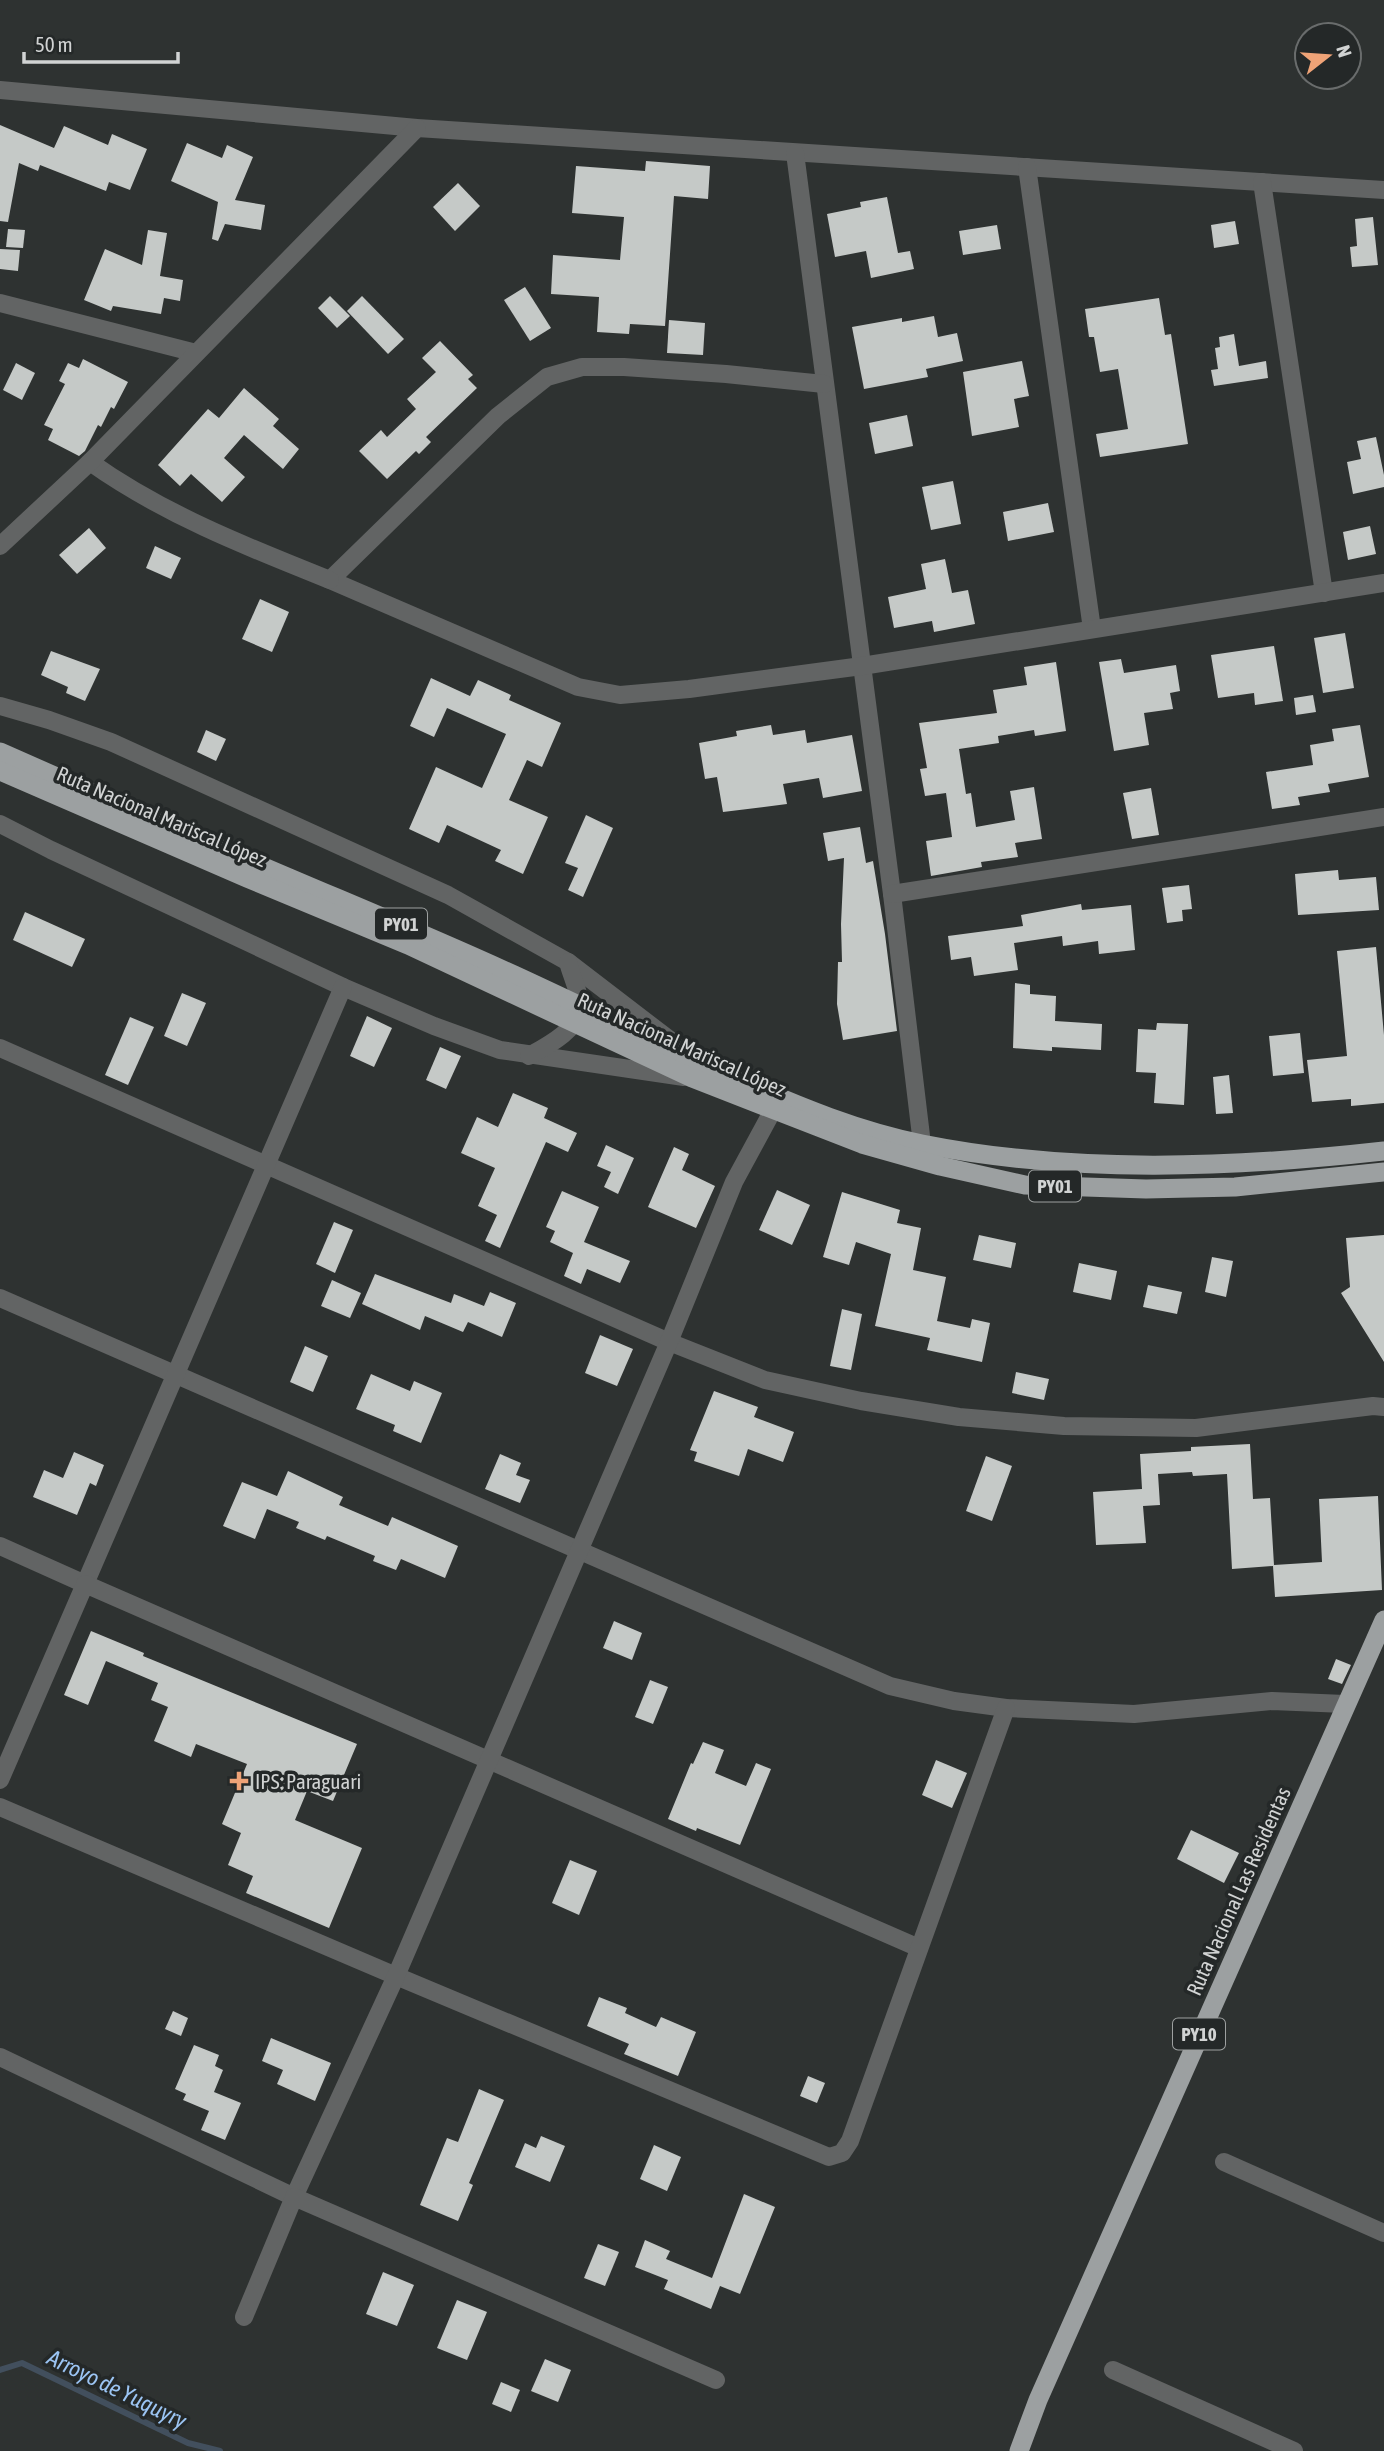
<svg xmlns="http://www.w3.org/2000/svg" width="1384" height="2451" font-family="'Asap Condensed',sans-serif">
	<rect width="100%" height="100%" fill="#2e3231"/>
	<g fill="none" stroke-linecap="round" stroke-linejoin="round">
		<polyline stroke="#424f5d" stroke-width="6" points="0,2370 22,2363 188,2443 220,2451"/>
	</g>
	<g fill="#c5c9c7">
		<polygon points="0,125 54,148 64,126 108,145 112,134 147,149 130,190 109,182 106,191 40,165 38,171 19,163 8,222 0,221"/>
		<polygon points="187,143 222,158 227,145 253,157 235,200 265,205 261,230 225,224 218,241 212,239 218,202 171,181"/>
		<polygon points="646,161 710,166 708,199 674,196 665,326 630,324 629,334 597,332 599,297 551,294 553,255 620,260 624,217 572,213 576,166 645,171"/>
		<polygon points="458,183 480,206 455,231 433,207"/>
		<polygon points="887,197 898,253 910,251 914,269 871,278 866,251 835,257 827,214 861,207 860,202"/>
		<polygon points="1373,217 1378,265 1352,267 1350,247 1357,246 1355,219"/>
		<polygon points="1235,221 1239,244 1214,248 1211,225"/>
		<polygon points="997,225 1001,249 963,255 959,231"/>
		<polygon points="8,229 25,230 23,248 6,247"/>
		<polygon points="148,230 167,233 160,276 183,280 180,301 164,298 161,314 113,306 111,311 84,300 105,249 142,265"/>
		<polygon points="0,249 20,250 18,271 0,269"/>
		<polygon points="525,287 551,328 530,341 504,300"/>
		<polygon points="330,296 350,316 337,328 318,308"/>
		<polygon points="362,296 404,339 388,354 347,311"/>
		<polygon points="1159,298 1165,335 1171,334 1188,444 1100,457 1096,434 1128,429 1118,369 1100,372 1094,337 1089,337 1085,309"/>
		<polygon points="934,316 938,337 957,333 963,361 926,369 928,377 864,389 852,327 902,318 902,322"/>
		<polygon points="669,320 705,323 703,355 667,353"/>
		<polygon points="1234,334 1239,366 1266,361 1268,378 1214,386 1211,370 1218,369 1215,348 1220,347 1219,337"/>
		<polygon points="440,341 473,375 468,379 477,388 426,437 431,442 419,454 416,451 387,479 359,451 381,430 387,437 416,409 407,399 436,372 422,358"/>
		<polygon points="83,359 128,382 114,409 111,407 101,427 98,425 85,451 79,456 48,440 53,429 44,425 65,384 59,381 68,363 79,368"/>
		<polygon points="1022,361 1029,396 1014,399 1019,427 972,436 963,372"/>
		<polygon points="16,363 35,373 22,400 3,390"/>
		<polygon points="244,388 279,419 273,426 299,449 283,469 244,435 224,458 245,477 222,502 191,474 180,486 158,465 208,409 219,418"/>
		<polygon points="907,415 913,446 875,454 869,423"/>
		<polygon points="1376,437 1384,475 1384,487 1353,494 1347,462 1361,459 1357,441"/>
		<polygon points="953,481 961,524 931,530 922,487"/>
		<polygon points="1048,503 1054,532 1008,541 1003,512"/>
		<polygon points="1370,526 1376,554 1348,560 1343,532"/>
		<polygon points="89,528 106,548 77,574 59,555"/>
		<polygon points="155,546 181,558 171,579 146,568"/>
		<polygon points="945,559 952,593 968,590 975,624 934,632 932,621 894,628 888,597 926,589 921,564"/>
		<polygon points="260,599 289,612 272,652 242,639"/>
		<polygon points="1345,633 1354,688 1323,693 1314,638"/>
		<polygon points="1274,646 1283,701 1255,705 1254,693 1218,698 1211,655"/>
		<polygon points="51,651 100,669 85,701 66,693 68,687 41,675"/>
		<polygon points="1121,659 1124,673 1176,665 1180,691 1170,693 1173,709 1144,713 1149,745 1114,751 1099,662"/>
		<polygon points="1056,662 1066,731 1035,736 1034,730 998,736 999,743 959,749 966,794 971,793 976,827 1015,820 1010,791 1034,787 1042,839 1015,843 1018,857 981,862 982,867 931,876 926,841 952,837 946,793 925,796 920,769 927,768 919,723 997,713 993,690 1027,685 1024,667"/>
		<polygon points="431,678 470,696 478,680 511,695 509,700 561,723 542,767 527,760 509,800 548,817 523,874 495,861 501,850 447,825 439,843 409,829 436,767 482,788 506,734 447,708 434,737 410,726"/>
		<polygon points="1313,695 1316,712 1296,715 1294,698"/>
		<polygon points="771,725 773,735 805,730 807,743 852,735 862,791 823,798 819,778 783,784 787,804 723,812 717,777 705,779 699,743 737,736 736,731"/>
		<polygon points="1360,725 1369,777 1328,784 1330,792 1298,797 1300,805 1272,809 1266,772 1313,765 1310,745 1334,741 1332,729"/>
		<polygon points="206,730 226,739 216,761 197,752"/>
		<polygon points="1151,788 1159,835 1132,839 1123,793"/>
		<polygon points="586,815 613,828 583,897 568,890 578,868 565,863"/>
		<polygon points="860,827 866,863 873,861 885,934 897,1031 843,1040 837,1004 838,962 842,962 841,924 844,858 828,861 823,833"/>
		<polygon points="1338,870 1339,880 1376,877 1379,910 1298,915 1295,874"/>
		<polygon points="1189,885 1192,909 1182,910 1183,921 1167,923 1162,888"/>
		<polygon points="1081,904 1082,910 1131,905 1135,950 1099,954 1098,941 1063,946 1062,936 1014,943 1018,970 974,976 971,957 951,960 948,936 1023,926 1021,915"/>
		<polygon points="25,912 85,939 72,967 13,940"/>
		<polygon points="1376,947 1384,1035 1384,1103 1351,1106 1351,1099 1312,1102 1307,1060 1347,1056 1337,951"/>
		<polygon points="1015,983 1030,985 1030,994 1056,996 1055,1021 1102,1024 1101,1050 1052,1047 1052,1051 1013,1048"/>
		<polygon points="182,993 206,1003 187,1046 164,1036"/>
		<polygon points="367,1016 392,1028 374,1067 350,1056"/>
		<polygon points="130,1017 154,1027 128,1085 105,1075"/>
		<polygon points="1157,1023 1188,1024 1184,1105 1154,1103 1156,1073 1136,1072 1138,1029 1156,1030"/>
		<polygon points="1300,1033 1304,1073 1273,1076 1269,1036"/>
		<polygon points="440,1047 461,1056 446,1089 426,1080"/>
		<polygon points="1229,1075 1233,1113 1216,1114 1213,1077"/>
		<polygon points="513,1093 548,1108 544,1118 577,1133 568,1152 546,1142 500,1248 485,1241 497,1215 478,1206 495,1168 461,1153 477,1117 498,1127"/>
		<polygon points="606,1145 634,1158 618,1194 604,1187 611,1172 597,1166"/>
		<polygon points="674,1147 689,1154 682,1170 715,1186 696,1228 648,1207"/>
		<polygon points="777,1190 810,1205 792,1245 759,1230"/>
		<polygon points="562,1191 599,1207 584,1242 630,1261 620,1283 587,1269 581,1284 564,1276 573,1253 550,1242 555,1231 546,1227"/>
		<polygon points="842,1192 900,1210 897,1223 921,1228 913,1270 946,1277 937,1321 970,1328 972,1319 990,1323 982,1362 927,1350 930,1338 875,1326 891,1254 856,1242 849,1265 823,1257"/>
		<polygon points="334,1222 353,1230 335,1273 316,1264"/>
		<polygon points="979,1235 1016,1243 1011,1268 973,1260"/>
		<polygon points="1384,1235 1384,1362 1341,1293 1350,1287 1346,1238"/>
		<polygon points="1212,1257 1233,1261 1226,1297 1205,1292"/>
		<polygon points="1079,1263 1117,1271 1111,1300 1073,1292"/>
		<polygon points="375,1274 451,1303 454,1294 484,1306 490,1292 516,1303 502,1337 468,1322 463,1332 425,1316 420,1330 362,1304"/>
		<polygon points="332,1280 361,1293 350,1318 321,1306"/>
		<polygon points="1148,1285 1182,1292 1177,1314 1143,1307"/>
		<polygon points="842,1309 862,1314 851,1370 830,1366"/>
		<polygon points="600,1335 633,1349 617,1386 585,1373"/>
		<polygon points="305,1346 328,1356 313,1392 290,1382"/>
		<polygon points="1016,1372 1049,1379 1044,1400 1012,1393"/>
		<polygon points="371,1374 410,1391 414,1381 442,1393 421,1443 393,1431 395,1425 356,1409"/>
		<polygon points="714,1391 758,1407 754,1417 794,1432 783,1462 748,1449 739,1476 694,1461 697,1452 690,1450"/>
		<polygon points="1250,1444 1253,1499 1270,1498 1274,1565 1322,1562 1319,1499 1378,1496 1382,1590 1275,1597 1273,1566 1232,1569 1227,1474 1193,1476 1192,1472 1158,1474 1160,1505 1143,1506 1146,1543 1096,1545 1093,1492 1142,1489 1140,1454 1191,1451 1191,1447"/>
		<polygon points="74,1452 104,1465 96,1486 90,1483 77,1515 33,1497 44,1470 63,1478"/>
		<polygon points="500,1454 521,1463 516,1475 530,1480 520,1503 485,1489"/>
		<polygon points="986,1456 1012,1466 992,1521 966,1511"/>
		<polygon points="288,1471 343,1497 339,1505 388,1526 392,1517 458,1546 445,1578 401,1559 396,1570 373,1561 375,1556 327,1536 325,1540 296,1528 299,1522 267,1509 255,1539 223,1526 242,1482 277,1496"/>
		<polygon points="614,1621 642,1633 632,1660 603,1648"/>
		<polygon points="91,1631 144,1653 143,1656 357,1744 333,1801 307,1791 295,1820 362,1848 329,1928 246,1893 253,1876 228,1865 241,1833 222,1824 247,1764 196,1744 191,1757 154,1741 168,1707 151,1700 158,1683 106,1661 88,1705 64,1695"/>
		<polygon points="1336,1659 1351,1665 1342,1684 1328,1679"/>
		<polygon points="650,1680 668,1687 653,1724 635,1717"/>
		<polygon points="703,1742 724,1750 715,1773 746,1786 756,1763 771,1769 740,1845 697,1828 696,1831 668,1819 691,1763 693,1764"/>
		<polygon points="936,1760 967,1773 952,1808 922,1795"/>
		<polygon points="1191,1830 1239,1853 1224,1883 1177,1859"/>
		<polygon points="570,1860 597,1871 579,1915 552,1903"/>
		<polygon points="599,1997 627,2008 625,2013 656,2027 661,2017 696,2032 678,2076 624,2054 629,2044 587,2026"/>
		<polygon points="173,2011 188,2018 181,2036 165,2029"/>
		<polygon points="271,2038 331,2063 315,2101 277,2084 283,2070 262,2061"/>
		<polygon points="194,2045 219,2055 215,2066 223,2070 214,2092 241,2103 225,2140 201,2130 209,2111 183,2100 186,2094 175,2089"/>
		<polygon points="808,2076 825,2083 817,2103 800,2096"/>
		<polygon points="479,2089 504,2100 469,2183 473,2185 458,2221 420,2205 447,2138 458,2142"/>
		<polygon points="541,2136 565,2146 550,2182 515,2167 525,2143 536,2148"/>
		<polygon points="654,2145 681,2157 667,2191 640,2179"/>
		<polygon points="744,2194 775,2207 740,2294 720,2286 711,2309 664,2289 668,2280 635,2267 645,2240 670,2251 666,2259 712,2278"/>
		<polygon points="598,2244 619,2252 605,2286 584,2278"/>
		<polygon points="383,2272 414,2285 397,2326 366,2314"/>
		<polygon points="457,2300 487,2312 467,2360 437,2348"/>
		<polygon points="545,2359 571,2370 558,2402 531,2391"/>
		<polygon points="501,2382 520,2390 511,2412 492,2404"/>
	</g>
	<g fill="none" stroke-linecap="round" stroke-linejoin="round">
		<g stroke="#626464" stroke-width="18">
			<polyline points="0,90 417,128 1384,190"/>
			<polyline points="795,153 892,894 922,1144"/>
			<polyline points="1027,167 1092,629"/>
			<polyline points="1262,182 1324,593"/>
			<polyline points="0,303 196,353"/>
			<polyline points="824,384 726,374 624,367 582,367 547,377 498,416 330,580 578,687 620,695 689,689 862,666 1384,583"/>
			<path d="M90 462C163 514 247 547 330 580"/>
			<polyline points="0,546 90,462 417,128"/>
			<polyline points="0,706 49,720 111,742 448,895 568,962 679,1047"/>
			<polyline points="0,824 51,850 343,987 434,1026 500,1050 684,1077"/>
			<polyline points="892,894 1384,817"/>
			<polyline points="0,1048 669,1342 765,1380 861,1401 959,1417 1064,1426 1196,1428 1373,1406 1384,1407"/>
			<path d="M529 1056C547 1046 580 1029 580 1006 580 992 571 975 568 962"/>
			<polyline points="0,1298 890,1686 954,1701 1006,1708 1134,1714 1272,1701 1345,1704"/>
			<polyline points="0,1546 85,1584 343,987"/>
			<polyline points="0,1780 85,1584 919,1948"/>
			<polyline points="0,1807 396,1976 829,2157 842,2153 850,2141 1006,1708"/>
			<polyline points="0,2057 294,2197 396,1976 669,1342 734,1182 773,1110"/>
			<polyline points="1224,2162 1384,2233"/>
			<polyline points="244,2317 294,2197 716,2380"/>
			<polyline points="1113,2370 1294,2451"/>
		</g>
		<g stroke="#9ca0a1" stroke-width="19">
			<path d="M0 752C83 789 167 825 250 861 338 899 427 935 514 975 590 1010 665 1047 741 1081 800 1107 858 1131 922 1144 1072 1174 1233 1168 1384 1151"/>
			<polyline points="0,771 247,878 408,945 692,1078 862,1144 940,1166 1025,1185 1146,1189 1235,1187 1384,1172"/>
			<polyline points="1019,2451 1038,2400 1384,1620"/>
		</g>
	</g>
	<path fill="#efa377" stroke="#242828" stroke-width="2.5" d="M235.5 1770.5h7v7h7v7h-7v7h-7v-7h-7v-7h7z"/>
	<g text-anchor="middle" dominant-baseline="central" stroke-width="7" stroke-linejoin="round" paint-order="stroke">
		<g fill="#242828" stroke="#9da0a0" stroke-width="2">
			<rect x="375" y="908.5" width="52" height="31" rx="5"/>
			<rect x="1029" y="1170.5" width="52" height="31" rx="5"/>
			<rect x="1173" y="2018.5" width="52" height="31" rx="5"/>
		</g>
		<g font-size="19" font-weight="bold" fill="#d1d3d3">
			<text x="401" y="924">PY01</text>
			<text x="1055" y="1186">PY01</text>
			<text x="1199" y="2034">PY10</text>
		</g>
		<g font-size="21" fill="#d1d3d3" stroke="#242828">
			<text transform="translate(162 816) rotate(23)">Ruta Nacional Mariscal López</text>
			<text transform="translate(682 1044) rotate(24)">Ruta Nacional Mariscal López</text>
			<text transform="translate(1238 1891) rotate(-66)">Ruta Nacional Las Residentas</text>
		</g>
		<g font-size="21" fill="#d1d3d3" stroke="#242828" text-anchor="start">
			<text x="255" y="1781">IPS: Paraguari</text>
		</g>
		<g font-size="23" font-style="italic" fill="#9bc4f3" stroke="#242828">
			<text transform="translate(117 2389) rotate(26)">Arroyo de Yuquyry</text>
		</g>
	</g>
	<g transform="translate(1328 56) rotate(73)"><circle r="33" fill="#242828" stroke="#696c6c" stroke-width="2"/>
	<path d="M0-5L12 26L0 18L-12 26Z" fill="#efa377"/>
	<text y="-10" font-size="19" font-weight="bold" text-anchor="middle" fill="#d1d3d3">N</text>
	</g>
	<path d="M24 52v10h154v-10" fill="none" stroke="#d1d3d3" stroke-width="3.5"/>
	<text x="35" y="52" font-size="21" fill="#d1d3d3" stroke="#242828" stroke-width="5" paint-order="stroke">50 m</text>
</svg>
